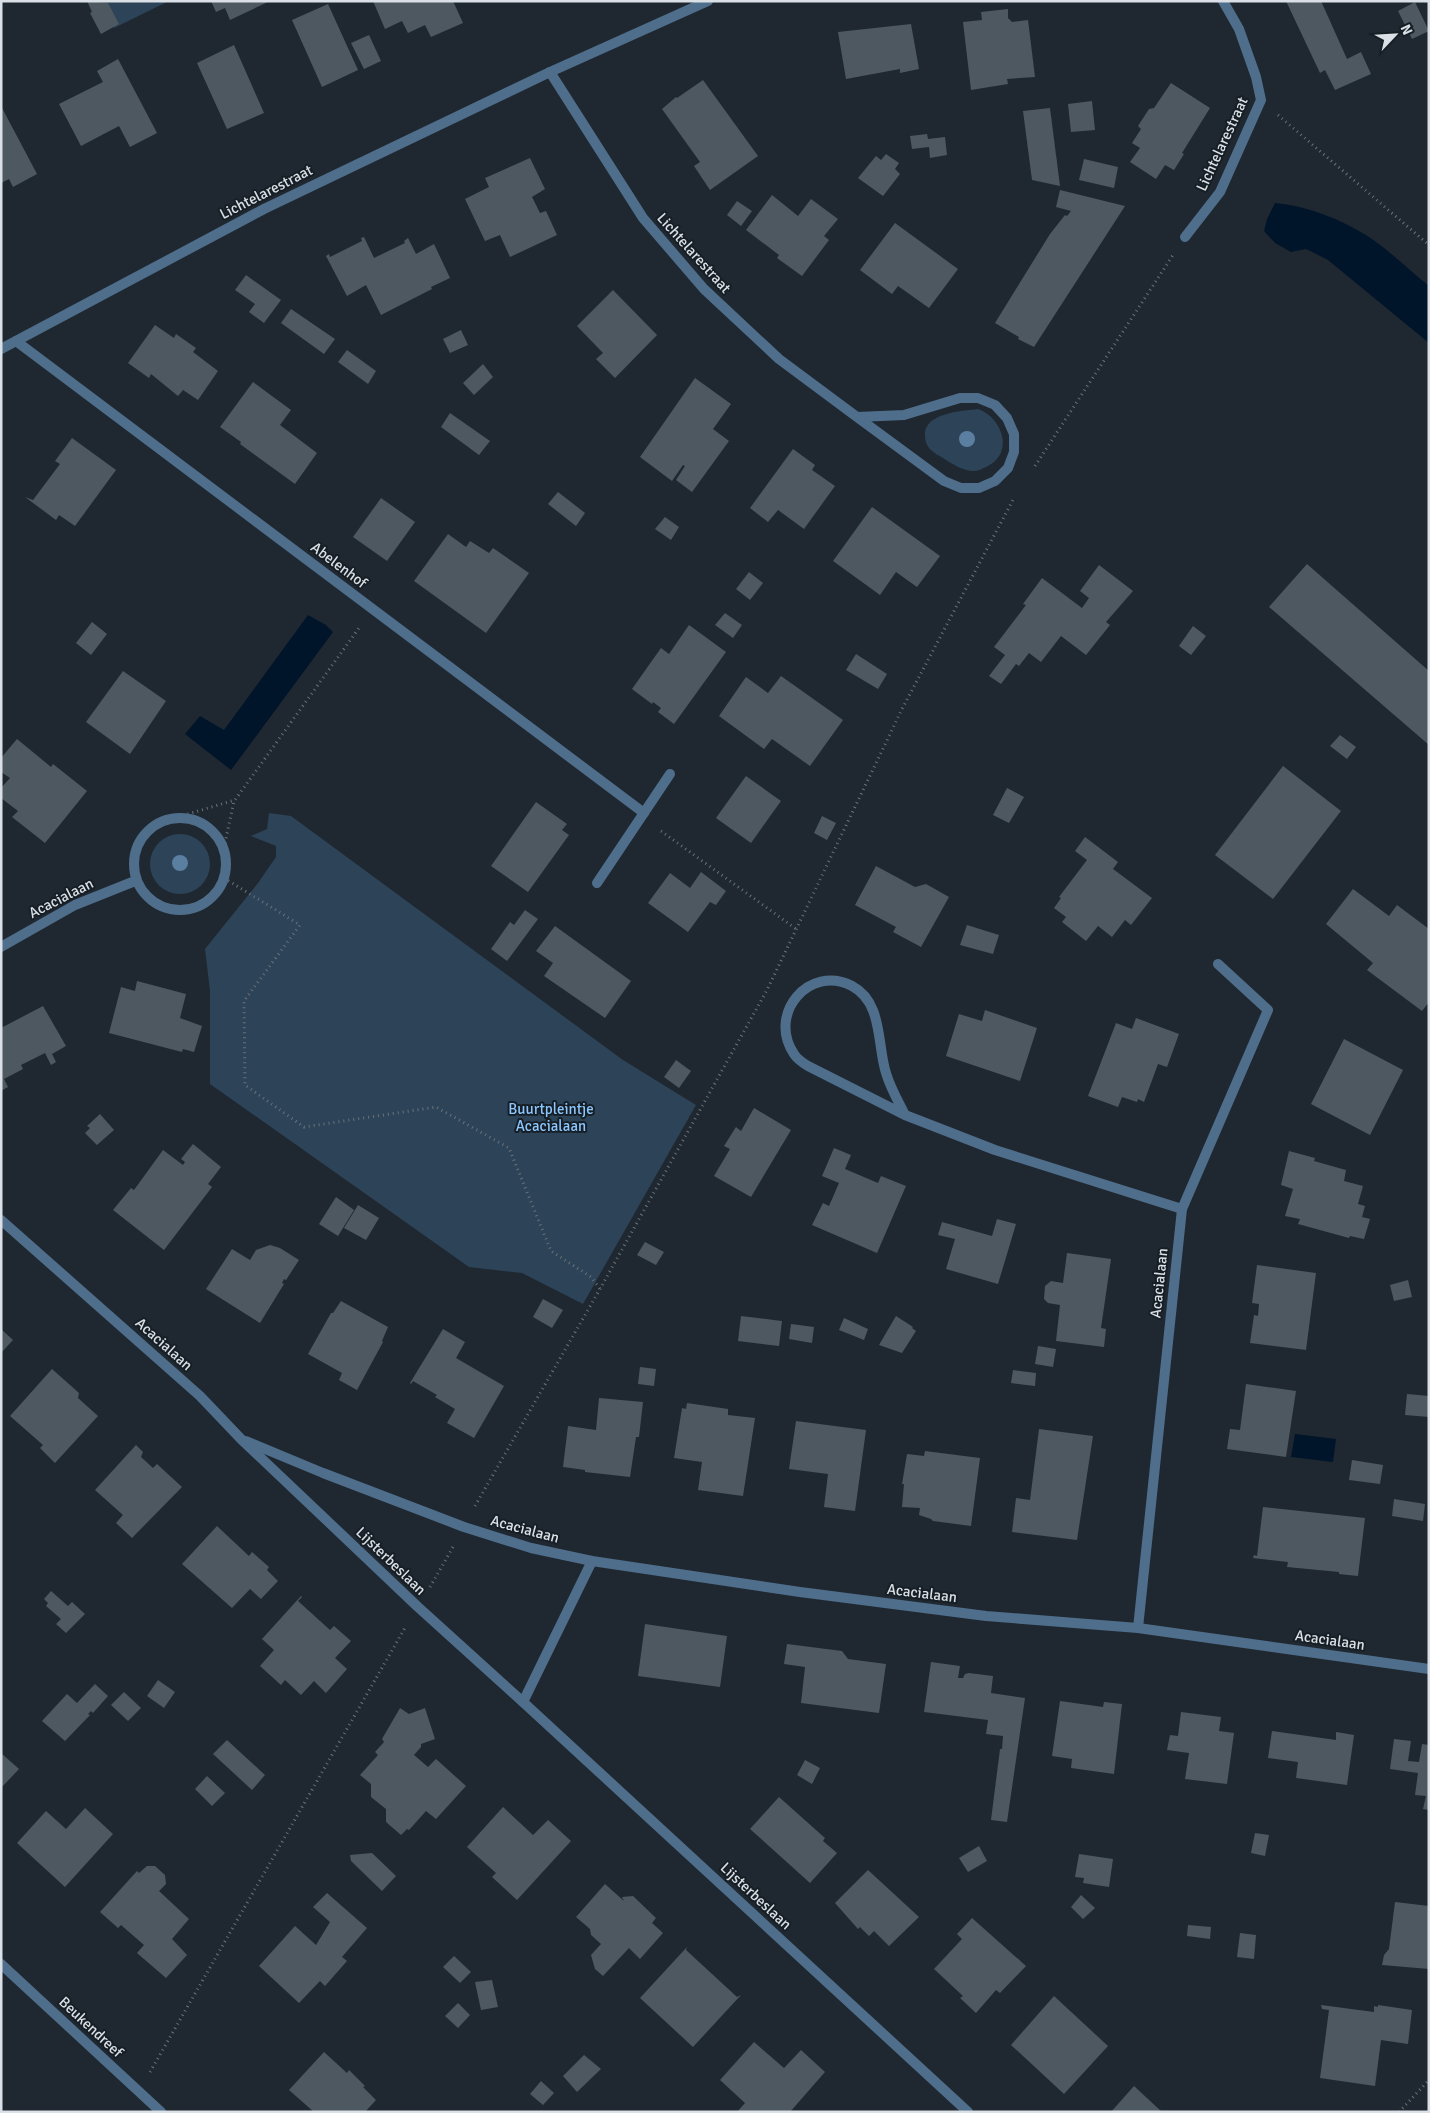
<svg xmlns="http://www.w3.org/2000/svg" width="1430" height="2113" font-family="Signika,sans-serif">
	<rect width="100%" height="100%" fill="#1f2830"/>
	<g fill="#2c4358">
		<polygon points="98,1 169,1 114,28"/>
		<path d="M978 409C1003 418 1015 454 986 467 983 468 979 471 975 471 965 472 952 464 943 458 934 453 925 448 925 436 923 413 961 411 978 409Z"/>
		<polygon points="269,813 291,816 623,1060 696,1105 583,1304 522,1273 469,1267 210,1084 210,991 205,949 258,883 276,857 276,846 251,836 267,829"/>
		<circle cx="180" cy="864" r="30"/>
	</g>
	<g fill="#00142a">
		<path d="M1275 203C1307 206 1341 219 1369 237 1390 251 1409 270 1429 286V343L1328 260 1306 249 1291 252 1275 243 1264 231 1267 219Z"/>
		<polygon points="308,615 326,625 333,632 231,770 185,734 200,716 224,730"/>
		<polygon points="1295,1434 1336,1439 1333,1462 1291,1457"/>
	</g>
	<g fill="#4e5861">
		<polygon points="87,1 108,3 119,24 101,34 90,13 92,12"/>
		<polygon points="211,1 270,1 230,20 225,8 216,12"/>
		<polygon points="373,1 453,1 463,23 431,37 425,25 408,33 402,21 385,29"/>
		<polygon points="1286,1 1321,1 1347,59 1361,52 1371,74 1335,90 1325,70 1320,73"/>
		<polygon points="1415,2 1429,31 1412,39 1398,11"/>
		<polygon points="328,4 358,70 322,87 292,20"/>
		<polygon points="1008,9 1008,18 1012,22 1028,20 1035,77 1007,79 1008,84 971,90 963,22 982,20 981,12"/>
		<polygon points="911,24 919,69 900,73 900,69 846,79 838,32"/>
		<polygon points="369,35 381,61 364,69 351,43"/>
		<polygon points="234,45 264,113 227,129 197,63"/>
		<polygon points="118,59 157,133 130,147 119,126 81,146 59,104 103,82 97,71"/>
		<polygon points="703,80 758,156 710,190 694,166 700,162 662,109 676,97 677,98"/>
		<polygon points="1171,83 1210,108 1182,153 1184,154 1174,170 1165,165 1156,179 1130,162 1140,148 1132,143 1141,129 1138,126 1149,109 1154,108"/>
		<polygon points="1092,101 1095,130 1071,132 1068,104"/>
		<polygon points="1,106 37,174 13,187 9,179 1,183"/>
		<polygon points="1050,108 1060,186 1032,180 1023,111"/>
		<polygon points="927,134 928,139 945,137 947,155 930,158 929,147 912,149 910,136"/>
		<polygon points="886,154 899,163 895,169 900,174 883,196 858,178 876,156 881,160"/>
		<polygon points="530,158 545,189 532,197 540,213 546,211 557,235 510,257 500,235 485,241 465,199 489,187 485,178"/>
		<polygon points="1084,159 1118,167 1114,188 1079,180"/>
		<polygon points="1060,190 1125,206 1034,347 1018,339 1019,337 995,323 1050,234 1065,215 1067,216 1071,211 1056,207"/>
		<polygon points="772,195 798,216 811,199 838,219 824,236 829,240 802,276 777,258 779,255 746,230"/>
		<polygon points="737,201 752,211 741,226 727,215"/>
		<polygon points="895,223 958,269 929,308 898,286 892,294 860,270"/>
		<polygon points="364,237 374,258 405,243 404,241 408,238 416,254 434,244 450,278 431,287 432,289 381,315 366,285 347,296 326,256 329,254 330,257 362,241 361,238"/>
		<polygon points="246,275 281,300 264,323 249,312 255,304 235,290"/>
		<polygon points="613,290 657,335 615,378 596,359 603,353 577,326"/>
		<polygon points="291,309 335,339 324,354 281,323"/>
		<polygon points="155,325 174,338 176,334 196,348 193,352 218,371 198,400 183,390 178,396 151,374 149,378 128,363"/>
		<polygon points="461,330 468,345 450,353 443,339"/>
		<polygon points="347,350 376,371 368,384 338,362"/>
		<polygon points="483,364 493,377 474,395 463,383"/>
		<polygon points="695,378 731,404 713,429 729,441 692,492 676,480 685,466 683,465 672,481 640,457"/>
		<polygon points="253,382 291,410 280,425 317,453 295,484 240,444 241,442 220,427"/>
		<polygon points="450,413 490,441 479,455 441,427"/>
		<polygon points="72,438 116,470 75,526 59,515 56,520 25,497 33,500 60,464 55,461"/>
		<polygon points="793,449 815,465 812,470 835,486 804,529 778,510 768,522 750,508"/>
		<polygon points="558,492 585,513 576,526 548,504"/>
		<polygon points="381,498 415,522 387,561 353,537"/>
		<polygon points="872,507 940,556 917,587 896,572 880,595 833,561"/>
		<polygon points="665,517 679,527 671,540 655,529"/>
		<polygon points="448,534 466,547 470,541 489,553 493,548 529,573 486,633 414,581"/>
		<polygon points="1307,564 1429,671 1429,745 1269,607"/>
		<polygon points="1099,565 1133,591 1106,622 1110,625 1086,655 1061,636 1041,662 1029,653 1019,666 1016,664 1001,684 989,676 1005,655 994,647 1026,605 1023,604 1042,578 1082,608 1089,598 1080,591"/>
		<polygon points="749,572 763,583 750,600 736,589"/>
		<polygon points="725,613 742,625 733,638 715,625"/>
		<polygon points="92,622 107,634 91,655 76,643"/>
		<polygon points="689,625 726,652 674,724 658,712 661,708 653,702 652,704 632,689 661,648 669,654"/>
		<polygon points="1193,626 1206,636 1191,655 1179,646"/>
		<polygon points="856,654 887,674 878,689 846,670"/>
		<polygon points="123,671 166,701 130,754 86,722"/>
		<polygon points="781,676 843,720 810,766 772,739 764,749 719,716 746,677 768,693"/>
		<polygon points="1340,735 1356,747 1347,759 1330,746"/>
		<polygon points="17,739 51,767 53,764 87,791 45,843 12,817 18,811 1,798 1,788 10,778 1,772 1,758"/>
		<polygon points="1283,766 1341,811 1273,899 1215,855"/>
		<polygon points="746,776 781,801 751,843 716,818"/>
		<polygon points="1007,788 1024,797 1009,823 993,815"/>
		<polygon points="536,802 567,824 562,830 569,835 528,892 491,866"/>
		<polygon points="822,816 836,823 827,840 814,833"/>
		<polygon points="1085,837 1118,862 1113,869 1152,898 1131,925 1125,920 1112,937 1098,926 1086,941 1062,922 1066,917 1054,908 1061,898 1059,897 1087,860 1075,851"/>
		<polygon points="876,866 915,887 926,884 949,897 921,947 893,932 896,927 855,905"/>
		<polygon points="701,872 726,891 716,905 710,902 688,932 648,903 670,873 690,888"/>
		<polygon points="1353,889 1389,916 1397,905 1429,929 1429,1002 1422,1011 1367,970 1373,963 1326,924"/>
		<polygon points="525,910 538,919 507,961 491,949 510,922 514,925"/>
		<polygon points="967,925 999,935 993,954 960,945"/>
		<polygon points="555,926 631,981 605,1018 544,976 553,963 536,951"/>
		<polygon points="137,981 186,994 180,1018 202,1026 194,1052 183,1049 182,1052 109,1033 121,987 135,991"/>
		<polygon points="43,1006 66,1046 52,1054 56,1062 51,1065 45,1053 21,1065 23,1069 4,1079 8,1087 1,1091 1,1028"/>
		<polygon points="985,1010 1037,1028 1020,1081 946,1056 959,1014 982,1021"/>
		<polygon points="1136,1018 1179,1034 1167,1067 1158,1064 1144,1102 1138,1099 1137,1102 1122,1097 1118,1107 1088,1096 1116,1023 1132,1029"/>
		<polygon points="1344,1039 1403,1070 1370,1135 1311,1104"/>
		<polygon points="676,1060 691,1071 679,1088 664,1077"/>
		<polygon points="754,1108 791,1130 751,1197 714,1176 730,1149 724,1146 736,1127 741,1131"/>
		<polygon points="100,1114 114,1130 97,1145 85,1133 90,1128 87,1126"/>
		<polygon points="193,1144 221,1167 208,1184 212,1187 164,1250 113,1210 131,1188 134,1190 163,1150 183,1165 185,1162 181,1159"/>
		<polygon points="834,1148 851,1155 845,1169 878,1183 881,1176 906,1186 877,1253 812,1225 823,1203 829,1206 839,1183 822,1176"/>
		<polygon points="1289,1151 1315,1158 1314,1161 1346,1170 1344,1181 1363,1186 1358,1204 1365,1206 1362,1217 1370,1219 1364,1239 1350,1236 1349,1238 1298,1224 1300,1219 1285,1216 1293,1189 1281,1185"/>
		<polygon points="336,1197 354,1210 338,1236 319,1224"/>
		<polygon points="358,1205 379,1218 366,1240 344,1228"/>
		<polygon points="997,1219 1016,1224 998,1284 946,1269 955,1239 938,1235 942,1222 992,1236"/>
		<polygon points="645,1242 664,1252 656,1265 637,1255"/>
		<polygon points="270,1245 280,1248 299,1260 286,1280 284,1279 282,1283 284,1284 260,1323 206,1289 232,1249 250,1260 256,1250"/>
		<polygon points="1067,1253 1111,1259 1101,1328 1106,1329 1104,1347 1056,1341 1060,1305 1048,1303 1044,1299 1045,1286 1051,1281 1063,1283"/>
		<polygon points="1257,1265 1316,1273 1306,1350 1250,1343 1254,1315 1258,1316 1259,1304 1252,1303"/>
		<polygon points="1408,1280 1412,1297 1394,1301 1390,1285"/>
		<polygon points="543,1299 563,1310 552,1328 533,1317"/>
		<polygon points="341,1301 388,1327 382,1341 383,1342 357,1390 339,1380 342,1373 308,1354 331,1313 333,1313"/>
		<polygon points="741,1316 782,1321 779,1346 738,1341"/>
		<polygon points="896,1316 913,1327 912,1328 916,1331 902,1353 879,1345"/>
		<polygon points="844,1318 868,1329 864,1340 839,1330"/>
		<polygon points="791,1324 814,1327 812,1343 789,1339"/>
		<polygon points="1,1329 13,1340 1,1353"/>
		<polygon points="443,1329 465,1342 456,1358 504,1386 474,1438 447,1423 455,1409 435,1397 437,1395 413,1381 411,1384 410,1383"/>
		<polygon points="1038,1346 1056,1349 1053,1367 1035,1364"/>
		<polygon points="640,1367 656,1369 654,1386 638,1384"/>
		<polygon points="52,1369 79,1393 78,1398 98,1416 55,1463 40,1448 43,1445 10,1416"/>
		<polygon points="1013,1370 1036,1373 1035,1386 1011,1383"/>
		<polygon points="1246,1384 1296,1391 1286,1457 1227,1449 1230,1429 1240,1430"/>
		<polygon points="1407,1394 1429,1396 1429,1417 1405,1415"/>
		<polygon points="599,1398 643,1402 639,1437 636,1437 630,1477 585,1472 585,1470 563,1467 568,1426 596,1430"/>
		<polygon points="687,1403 728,1409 728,1415 755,1418 743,1496 698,1490 702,1462 674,1458 682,1408 686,1409"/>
		<polygon points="796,1421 866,1430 855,1511 824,1507 828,1474 789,1469"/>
		<polygon points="1039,1429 1093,1436 1077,1540 1012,1532 1016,1498 1030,1500"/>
		<polygon points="136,1445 143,1452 141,1457 153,1468 157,1464 182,1487 132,1538 116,1523 123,1515 95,1490"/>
		<polygon points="925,1451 980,1458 971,1526 933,1521 931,1519 919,1515 920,1508 902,1507 904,1484 902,1484 907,1454 924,1456"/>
		<polygon points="1352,1460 1383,1465 1380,1484 1349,1480"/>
		<polygon points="1394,1499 1425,1504 1423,1521 1392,1516"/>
		<polygon points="1263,1507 1365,1518 1358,1576 1339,1574 1339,1572 1287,1567 1288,1562 1253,1558 1254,1555 1257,1556"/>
		<polygon points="217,1526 249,1556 252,1552 269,1567 267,1570 278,1581 261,1599 250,1589 232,1608 182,1564"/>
		<polygon points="51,1591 68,1606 72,1602 85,1614 66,1633 56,1624 61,1619 46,1606 48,1603 44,1599"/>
		<polygon points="301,1596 302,1597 298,1601 330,1630 334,1626 351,1641 335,1658 347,1669 326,1693 314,1681 301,1695 285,1680 281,1685 260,1666 274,1650 262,1639"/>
		<polygon points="645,1624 727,1636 720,1687 638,1676"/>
		<polygon points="787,1644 842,1651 848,1659 886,1664 879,1713 801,1703 805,1667 784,1664"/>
		<polygon points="931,1662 960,1666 958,1678 963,1678 965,1674 969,1673 993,1676 991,1693 1025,1698 1007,1822 991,1820 1000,1749 1002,1749 1003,1736 986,1734 988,1720 924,1712"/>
		<polygon points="158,1680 175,1692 164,1708 147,1696"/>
		<polygon points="95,1684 108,1696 93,1713 91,1711 88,1714 90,1715 65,1741 42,1721 67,1694 77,1703"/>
		<polygon points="124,1692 141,1708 128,1721 111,1705"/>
		<polygon points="1060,1701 1103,1707 1104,1702 1122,1704 1114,1774 1071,1768 1072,1759 1052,1756"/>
		<polygon points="400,1708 409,1714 425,1708 435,1739 421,1744 421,1747 414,1755 428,1767 436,1759 466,1786 436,1819 426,1811 409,1830 407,1829 401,1835 386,1822 386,1809 371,1797 371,1784 360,1775 378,1755 375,1752 384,1742 382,1739"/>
		<polygon points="1181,1712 1221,1717 1219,1731 1234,1733 1227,1784 1185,1779 1189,1753 1167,1750 1170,1735 1178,1736"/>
		<polygon points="1272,1731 1336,1740 1336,1732 1354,1735 1347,1785 1296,1778 1298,1762 1268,1758"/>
		<polygon points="1394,1739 1411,1741 1408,1761 1419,1762 1422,1744 1429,1745 1429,1810 1423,1809 1426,1796 1415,1795 1418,1773 1390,1769"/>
		<polygon points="227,1740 265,1775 252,1790 213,1754"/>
		<polygon points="1,1753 19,1769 1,1788"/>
		<polygon points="805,1760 820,1768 812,1784 797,1775"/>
		<polygon points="207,1776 225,1793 212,1806 195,1789"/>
		<polygon points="779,1797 825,1838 823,1841 837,1853 810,1883 750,1829"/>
		<polygon points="503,1807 533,1835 548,1820 571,1841 517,1900 492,1877 496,1873 467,1847"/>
		<polygon points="85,1808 113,1834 65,1887 17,1843 46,1811 66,1829"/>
		<polygon points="1255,1833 1269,1835 1265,1856 1251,1853"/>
		<polygon points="979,1846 987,1861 968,1872 959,1858"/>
		<polygon points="372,1853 396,1876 382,1891 351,1861 350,1855"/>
		<polygon points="1079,1854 1113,1859 1109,1887 1083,1883 1084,1878 1075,1877"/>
		<polygon points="147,1866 155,1866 165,1875 166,1884 159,1891 189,1919 172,1939 187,1955 166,1978 137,1953 144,1945 121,1925 118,1928 100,1912 137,1871 139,1873"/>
		<polygon points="868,1870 919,1917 889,1946 874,1931 869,1936 860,1927 858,1929 835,1903"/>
		<polygon points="605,1884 624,1901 622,1897 633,1896 656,1918 652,1923 663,1933 640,1959 629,1948 603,1976 595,1969 591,1955 601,1944 591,1935 590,1929 576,1917"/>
		<polygon points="327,1893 367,1928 342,1957 347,1961 325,1986 320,1981 299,2003 259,1966 295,1926 316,1945 330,1922 313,1907"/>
		<polygon points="1081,1895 1095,1908 1083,1919 1071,1907"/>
		<polygon points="1395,1902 1429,1906 1429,1969 1382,1965 1384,1955 1389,1949"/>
		<polygon points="972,1918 1026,1966 1000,1993 996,1990 976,2013 960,1998 963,1996 934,1969 962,1939 957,1934"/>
		<polygon points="1188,1925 1211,1927 1210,1939 1187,1936"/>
		<polygon points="1240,1933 1256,1935 1254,1959 1237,1957"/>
		<polygon points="687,1947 686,1950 737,1997 741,1995 693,2047 640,1998"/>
		<polygon points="454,1956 471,1972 460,1983 443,1967"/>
		<polygon points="492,1980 498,2007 481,2010 475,1982"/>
		<polygon points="1054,1996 1108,2046 1064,2094 1011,2045"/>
		<polygon points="458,2003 470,2015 458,2028 445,2016"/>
		<polygon points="1321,2005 1374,2012 1374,2006 1378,2007 1378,2005 1412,2010 1408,2044 1381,2040 1375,2086 1320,2078 1329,2010 1322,2009"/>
		<polygon points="754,2042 784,2068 801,2050 825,2072 790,2112 737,2112 745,2103 720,2080"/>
		<polygon points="324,2052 347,2073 349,2070 365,2086 363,2087 376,2100 365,2112 314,2112 289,2090"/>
		<polygon points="584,2055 601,2069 577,2092 563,2076"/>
		<polygon points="541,2081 554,2093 543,2105 530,2094"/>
		<polygon points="1134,2086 1162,2112 1111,2112"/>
	</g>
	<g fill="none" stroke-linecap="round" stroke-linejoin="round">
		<g stroke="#6a7279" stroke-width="3" stroke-dasharray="1 4" stroke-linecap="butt">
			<polyline points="1278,115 1429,245"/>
			<polyline points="1035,466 1173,255"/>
			<polyline points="178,817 235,800 359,628"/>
			<polyline points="661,831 796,929"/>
			<polyline points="224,848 234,801"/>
			<polyline points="224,878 300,925 244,1001 245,1085 304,1127 436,1107 509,1148 551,1251 591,1277 600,1289"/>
			<polyline points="475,1506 600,1289 767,990 902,709 1014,498"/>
			<polyline points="430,1587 453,1547"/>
			<polyline points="150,2072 406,1626"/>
			<polyline points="1399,2112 1429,2080"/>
		</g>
		<g stroke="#4f6e8b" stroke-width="10">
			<polyline points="550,72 643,218 704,289 779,359 857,417 904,415 960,398 978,398 995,405 1007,418 1014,434 1014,452 1008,468 995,481 979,488 961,488 944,481 857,417"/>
			<polyline points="1185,237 1220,192 1261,100 1256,77 1239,29 1223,1"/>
			<polyline points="16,341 644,813"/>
			<polyline points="1,349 264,209 550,72 708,1"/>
			<circle cx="180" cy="864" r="46"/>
			<polyline points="597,883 670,774"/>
			<polyline points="1,947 75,905 135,881"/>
			<path d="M905 1115C898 1101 890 1087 886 1073 877 1045 883 1002 852 986 809 964 767 1014 794 1054 797 1059 803 1063 808 1066L905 1115 995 1150 1182 1209"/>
			<polyline points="1,1220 200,1396 241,1439 418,1607 523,1702 968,2112"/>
			<polyline points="246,1441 323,1473 464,1527 531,1548 592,1561 800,1592 986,1616 1138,1628 1429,1669"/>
			<polyline points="1138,1628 1182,1209 1268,1010 1218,964"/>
			<polyline points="523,1702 592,1561"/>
			<polyline points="1,1964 161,2112"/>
		</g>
	</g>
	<g fill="#5b7fa1">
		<circle cx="967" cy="439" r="8"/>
		<circle cx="180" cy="863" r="8"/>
	</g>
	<g text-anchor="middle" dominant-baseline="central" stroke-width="4" stroke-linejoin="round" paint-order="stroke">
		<g font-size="15" fill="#dae0e5" stroke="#161e26">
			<text transform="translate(1222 144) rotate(-65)">Lichtelarestraat</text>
			<text transform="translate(266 192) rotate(-27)">Lichtelarestraat</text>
			<text transform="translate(694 253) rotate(48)">Lichtelarestraat</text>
			<text transform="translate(339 565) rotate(37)">Abelenhof</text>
			<text transform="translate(61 898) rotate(-27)">Acacialaan</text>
			<text transform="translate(1159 1283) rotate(-84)">Acacialaan</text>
			<text transform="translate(164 1344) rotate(42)">Acacialaan</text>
			<text transform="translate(525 1529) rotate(15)">Acacialaan</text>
			<text transform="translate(391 1561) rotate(44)">Lijsterbeslaan</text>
			<text transform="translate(922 1593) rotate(7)">Acacialaan</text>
			<text transform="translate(1330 1640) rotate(8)">Acacialaan</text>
			<text transform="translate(756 1896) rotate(43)">Lijsterbeslaan</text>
			<text transform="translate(91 2027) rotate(43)">Beukendreef</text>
		</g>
		<g font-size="15" fill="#8cc7fe" stroke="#161e26">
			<text x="551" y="1109">Buurtpleintje<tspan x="551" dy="17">Acacialaan</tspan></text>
		</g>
	</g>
	<rect width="1430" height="2113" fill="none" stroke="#dae0e5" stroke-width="5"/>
	<g transform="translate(1395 35) rotate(65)" stroke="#161e26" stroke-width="4" paint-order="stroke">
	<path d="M0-4L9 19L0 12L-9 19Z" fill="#dae0e5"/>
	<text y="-8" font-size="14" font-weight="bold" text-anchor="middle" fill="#dae0e5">N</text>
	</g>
</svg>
